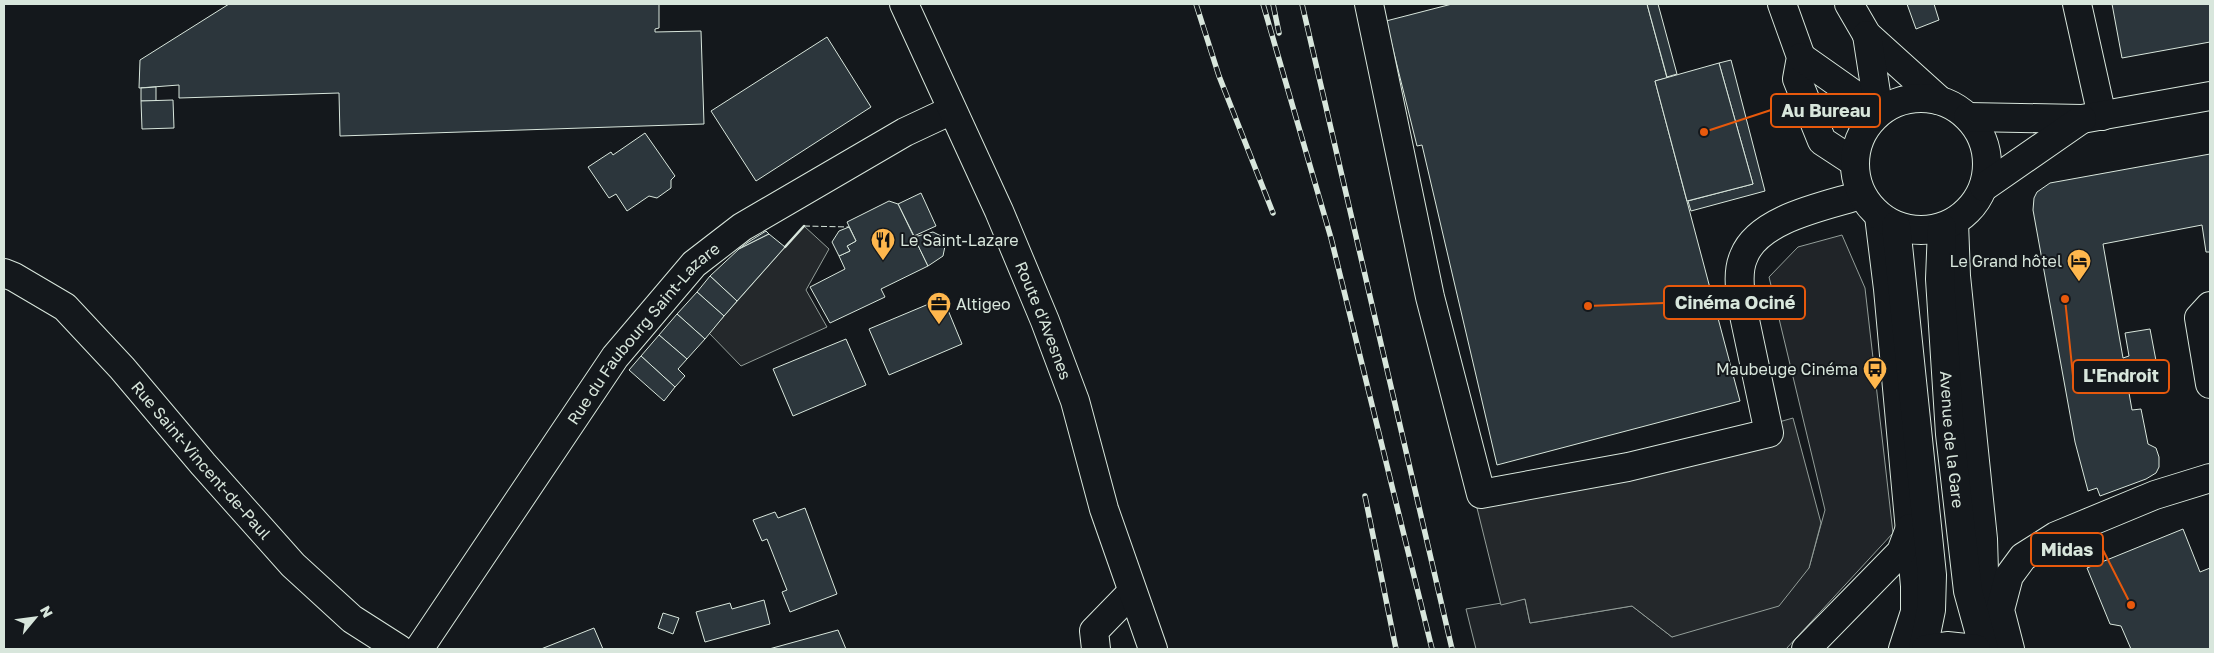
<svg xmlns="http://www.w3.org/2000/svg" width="2214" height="653" font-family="'Golos Text',sans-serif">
	<rect width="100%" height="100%" fill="#14181c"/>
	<polygon fill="#202428" stroke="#939e99" points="1842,235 1865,288 1893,533 1786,649 1476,649 1466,609 1525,599 1530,623 1632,606 1672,637 1809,568 1825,510 1769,277 1798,247"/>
	<g fill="#24282b" stroke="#939e99">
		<polygon points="804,226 829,249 806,290 827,327 741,366 709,333"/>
		<polygon points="1793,418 1821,523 1809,568 1779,606 1672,637 1632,606 1530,623 1525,599 1501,605 1477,508"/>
	</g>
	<g fill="#2c363c" stroke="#d8e6dc">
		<polygon points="229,4 659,4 659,28 655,29 655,32 701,31 704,124 340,136 339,93 179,98 179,85 139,88 140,60"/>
		<polygon points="1452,4 1647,4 1667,78 1655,81 1740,401 1497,465 1422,145 1417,146 1386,21"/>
		<polygon points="1647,4 1658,4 1677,74 1667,77"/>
		<polygon points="1907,4 1934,4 1939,20 1916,29"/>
		<polygon points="2112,4 2210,4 2210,42 2122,58"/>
		<polygon points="827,37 871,107 756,181 711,111"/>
		<polygon points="1731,60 1765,191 1691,211 1688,201 1753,184 1719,63"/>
		<polygon points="1719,63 1753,184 1687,201 1655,81"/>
		<polygon points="156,87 156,101 141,101 141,88"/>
		<polygon points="173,100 174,128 142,129 141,101"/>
		<polygon points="645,133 675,176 671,180 671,188 657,198 649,196 627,211 616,194 609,198 588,167 611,152 613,155"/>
		<polygon points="2210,154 2210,252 2206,252 2202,225 2103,244 2123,358 2129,356 2125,333 2150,329 2161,387 2129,393 2132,410 2141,409 2148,444 2156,448 2159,457 2159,467 2156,473 2146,479 2100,496 2097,488 2088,491 2075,442 2033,210 2034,198 2037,192 2050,183"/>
		<polygon points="921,193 936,226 914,236 898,204"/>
		<polygon points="889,201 898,204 928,266 881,289 885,297 830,323 810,287 845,269 839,256 850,251 847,246 856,241 847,222"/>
		<polygon points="849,227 856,241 847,246 850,251 839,256 832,242 839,231"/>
		<polygon points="766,231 769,234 739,249 747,243"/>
		<polygon points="933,232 941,236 945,246 943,256 928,266 914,237"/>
		<polygon points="769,234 785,247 737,301 710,276 739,249"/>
		<polygon points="710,276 737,301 724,316 697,292"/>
		<polygon points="697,292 724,316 705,339 677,314"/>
		<polygon points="943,298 962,344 889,375 869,329"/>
		<polygon points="677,314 705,339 687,359 659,335"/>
		<polygon points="659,335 687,359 678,369 685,376 675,387 641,356"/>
		<polygon points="846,339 866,385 793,416 773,369"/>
		<polygon points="641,356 675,387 664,401 629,370"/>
		<polygon points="805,508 837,594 790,612 782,592 787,590 767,539 762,541 753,520 775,512 778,518"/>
		<polygon points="2183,529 2200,572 2210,568 2210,649 2131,649 2121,626 2110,624 2087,568"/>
		<polygon points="764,600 770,624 705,642 696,612 730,603 732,609"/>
		<polygon points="663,613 679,618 673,634 658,628"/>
		<polygon points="594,628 603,649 541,649"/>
		<polygon points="838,630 846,649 769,649"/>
	</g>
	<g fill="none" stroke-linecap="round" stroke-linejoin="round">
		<defs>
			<g id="minor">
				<path d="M1369 4 1430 297 1481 494 1628 467 1769 433 1742 306C1740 290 1737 271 1744 256 1759 218 1826 206 1861 195"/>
				<polyline points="1782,4 1801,57 1797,79 1822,141 1854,162"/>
				<polyline points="2077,4 2102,116"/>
				<polyline points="1801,57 1879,112"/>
				<polyline points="1879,216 1888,289 1915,586 1915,612 1903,649"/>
				<polyline points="1954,222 1956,276 1983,539 1984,572 1979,629"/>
				<path id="s1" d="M4 273 14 277 65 307 122 368 203 464 293 565 352 619 399 649"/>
				<polyline points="2210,306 2199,318 2210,384"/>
				<path id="s2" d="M419 649 615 357 694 264 742 227 905 132 952 110"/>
				<polyline points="1096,649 1094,631 1132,592"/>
				<polyline points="1806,649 1901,552 1910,528"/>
				<polyline points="2010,649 2000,610 2009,576 2023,557 2056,536 2155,495 2210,478"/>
			</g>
			<g id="major">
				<path id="s3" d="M904 4 999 211 1045 321 1075 401 1104 509 1153 649"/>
				<polyline points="1849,4 1867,35 1939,100"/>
				<polyline points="1867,35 1879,112"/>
				<circle cx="1921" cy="164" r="66"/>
				<polyline points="1968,117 2082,119 2210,96"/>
				<polyline points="1984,187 2082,119"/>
				<polyline points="1896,226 1932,575 1931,610 1923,649"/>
				<path id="s4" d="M1942 228 1940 279 1950 434 1968 591 1984 649"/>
				<polyline points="1926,649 1947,646 1976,649"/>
			</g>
		</defs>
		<use href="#minor" stroke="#d8e6dc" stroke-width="30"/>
		<use href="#major" stroke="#d8e6dc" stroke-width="30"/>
		<use href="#minor" stroke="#14181c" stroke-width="28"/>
		<use href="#major" stroke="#14181c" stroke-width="28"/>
		<defs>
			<g id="rail">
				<polyline points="1196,4 1219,76 1273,213"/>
				<polyline points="1263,4 1331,238 1432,649"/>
				<polyline points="1273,4 1279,33"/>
				<polyline points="1302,4 1452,649"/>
				<polyline points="1365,496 1396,649"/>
			</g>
		</defs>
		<use href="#rail" stroke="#d8e6dc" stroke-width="5.5"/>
		<use href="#rail" stroke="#14181c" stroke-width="4" stroke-dasharray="11" stroke-linecap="butt"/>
		<polyline stroke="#d8e6dc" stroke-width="1" stroke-dasharray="6 2.5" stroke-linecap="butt" points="804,226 849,227"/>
		<polyline stroke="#d8e6dc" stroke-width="2.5" points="785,247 804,226"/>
	</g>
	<defs>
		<symbol id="restaurant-pin" viewBox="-11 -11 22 30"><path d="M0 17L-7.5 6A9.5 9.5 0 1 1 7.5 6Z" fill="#ffb74d" stroke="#14181c"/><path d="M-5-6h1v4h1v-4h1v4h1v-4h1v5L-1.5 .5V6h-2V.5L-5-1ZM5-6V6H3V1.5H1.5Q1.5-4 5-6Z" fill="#111"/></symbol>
		<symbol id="hotel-pin" viewBox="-11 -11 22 30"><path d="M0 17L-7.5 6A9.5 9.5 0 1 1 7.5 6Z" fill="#ffb74d" stroke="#14181c"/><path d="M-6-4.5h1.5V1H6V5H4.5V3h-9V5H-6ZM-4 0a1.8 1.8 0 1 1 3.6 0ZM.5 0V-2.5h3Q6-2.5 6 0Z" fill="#111"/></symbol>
		<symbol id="office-pin" viewBox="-11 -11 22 30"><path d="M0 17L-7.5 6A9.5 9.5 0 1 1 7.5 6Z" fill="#ffb74d" stroke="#14181c"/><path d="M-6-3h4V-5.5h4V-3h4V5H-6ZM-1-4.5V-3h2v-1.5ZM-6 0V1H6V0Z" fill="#111"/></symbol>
		<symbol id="bus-pin" viewBox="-11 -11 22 30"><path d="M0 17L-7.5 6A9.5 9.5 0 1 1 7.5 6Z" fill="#ffb74d" stroke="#14181c"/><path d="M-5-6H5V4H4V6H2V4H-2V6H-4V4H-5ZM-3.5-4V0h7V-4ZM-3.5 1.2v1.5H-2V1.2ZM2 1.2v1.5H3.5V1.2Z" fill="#111"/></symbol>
	</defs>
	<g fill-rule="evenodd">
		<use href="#restaurant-pin" x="869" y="226" width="28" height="38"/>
		<use href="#hotel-pin" x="2065" y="247" width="28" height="38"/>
		<use href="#office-pin" x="925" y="290" width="28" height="38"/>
		<use href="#bus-pin" x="1861" y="355" width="28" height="38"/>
	</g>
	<g text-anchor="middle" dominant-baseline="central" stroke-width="4" stroke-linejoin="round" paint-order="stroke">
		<g font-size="16" fill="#d8e6dc" stroke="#14181c" text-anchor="start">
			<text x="900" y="240">Le Saint-Lazare</text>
			<text x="2062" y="261" text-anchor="end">Le Grand hôtel</text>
			<text x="956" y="304">Altigeo</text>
			<text x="1858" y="369" text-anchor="end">Maubeuge Cinéma</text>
		</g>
		<g font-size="16" fill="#d8e6dc" stroke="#14181c">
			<text stroke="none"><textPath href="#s3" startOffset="346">Route d'Avesnes</textPath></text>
			<text stroke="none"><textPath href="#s2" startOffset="388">Rue du Faubourg Saint-Lazare</textPath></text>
			<text stroke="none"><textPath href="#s4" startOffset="212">Avenue de la Gare</textPath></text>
			<text stroke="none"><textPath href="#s1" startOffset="275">Rue Saint-Vincent-de-Paul</textPath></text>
		</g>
	</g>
	<path fill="none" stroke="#e8590c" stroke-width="2" d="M1704 132L1771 110M1588 306L1664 303M2065 299L2073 376M2131 605L2103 550"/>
	<g fill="#e8590c" stroke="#14181c" stroke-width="2">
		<circle cx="1704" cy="132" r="5"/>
		<circle cx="1588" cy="306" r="5"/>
		<circle cx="2065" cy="299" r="5"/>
		<circle cx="2131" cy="605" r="5"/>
	</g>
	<g fill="#14181c" stroke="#e8590c" stroke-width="2">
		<rect x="1771" y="94" width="109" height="33" rx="5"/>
		<rect x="1664" y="286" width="141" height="33" rx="5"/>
		<rect x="2073" y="360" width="96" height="33" rx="5"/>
		<rect x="2031" y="533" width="72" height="33" rx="5"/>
	</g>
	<g font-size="18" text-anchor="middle" font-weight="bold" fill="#d8e6dc">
		<text x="1826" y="117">Au Bureau</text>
		<text x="1735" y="309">Cinéma Ociné</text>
		<text x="2121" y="382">L'Endroit</text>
		<text x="2067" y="556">Midas</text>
	</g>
	<rect width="2214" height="653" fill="none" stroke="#d8e6dc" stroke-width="10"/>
	<g transform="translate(35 618) rotate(61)" stroke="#14181c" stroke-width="4" paint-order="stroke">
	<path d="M0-4L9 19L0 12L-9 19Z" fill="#d8e6dc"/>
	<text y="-8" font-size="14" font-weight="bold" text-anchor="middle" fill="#d8e6dc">N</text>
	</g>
</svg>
